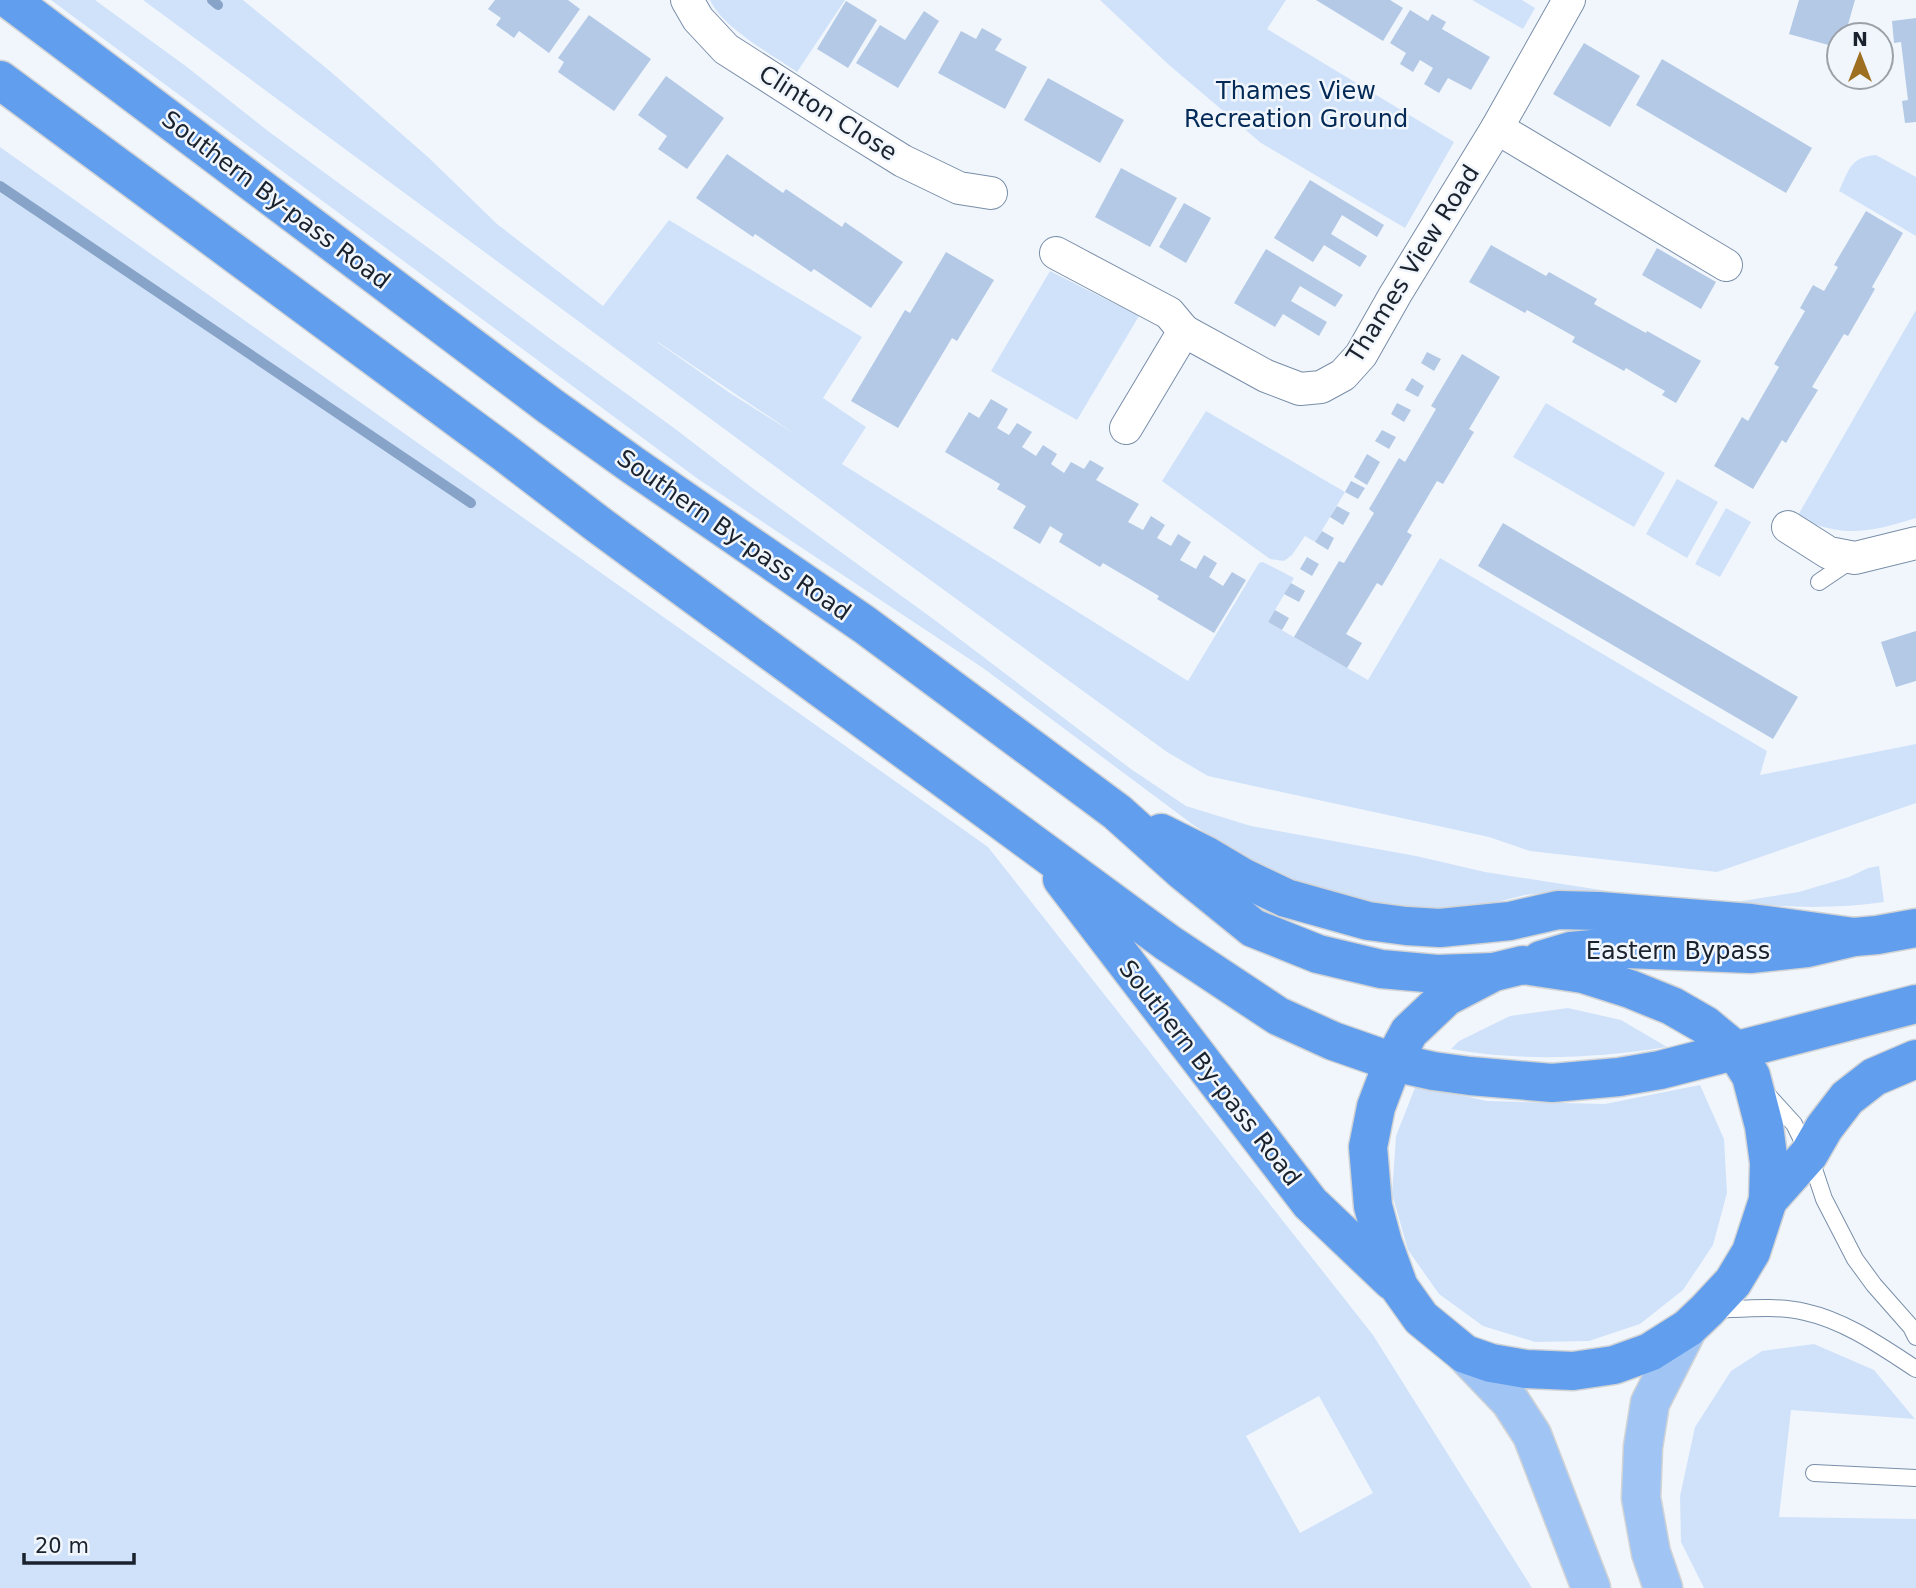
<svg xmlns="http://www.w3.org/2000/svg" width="1916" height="1588" font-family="'DejaVu Sans',sans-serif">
	<rect width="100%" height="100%" fill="#f1f6fc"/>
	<g fill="#d0e2fa" fill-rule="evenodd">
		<polygon points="51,0 95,0 187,67 268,131 340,184 434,252 552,340 674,428 751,487 932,618 1131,769 1186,806 1251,826 1416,856 1485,872 1607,891 1563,891 1525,895 1465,910 1372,907 1294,884 1253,863 1192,824 983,668 698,479"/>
		<path d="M143 0H243L331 72 429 158 497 224 603 306 669 220 862 337 823 398 866 427 842 464 1188 681 1259 563 1263 562 1294 578 1268 622 1368 680 1440 558 1767 751 1760 775 1916 744V803L1717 872 1530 851 1489 837 1208 776 1167 752 860 529ZM657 342H658L795 434 730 393Z"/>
		<path d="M710 0H845L797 72C772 55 722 27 710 0Z"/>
		<polygon points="1100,0 1286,0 1267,29 1454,142 1405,228 1261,143 1169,65"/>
		<polygon points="1472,0 1522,0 1535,8 1523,29"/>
		<path d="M0 147 988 847 1373 1335 1532 1588H0ZM1319 1396 1373 1493 1300 1533 1246 1436Z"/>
		<path d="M1876 155 1916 177V236L1839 191C1849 170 1850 157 1876 155Z"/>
		<polygon points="1050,271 1139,316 1077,420 991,371"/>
		<path d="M1916 310V518C1870 532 1844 539 1797 517Z"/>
		<polygon points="1546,403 1665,473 1634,527 1513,457"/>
		<polygon points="1206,411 1345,492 1315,542 1305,536 1292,555 1284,561 1270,559 1162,481"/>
		<polygon points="1677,479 1718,502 1687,558 1646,534"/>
		<polygon points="1726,508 1751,522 1720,577 1695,564"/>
		<path d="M1879 866 1884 902C1835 909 1786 908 1736 902L1799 892 1849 877 1868 868Z"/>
		<path d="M1568 1008 1621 1020 1667 1047C1596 1058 1523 1062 1451 1049L1459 1041 1510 1016Z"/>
		<polygon points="1416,1085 1487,1101 1605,1104 1700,1085 1724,1139 1727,1193 1713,1245 1683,1290 1640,1324 1589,1341 1535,1342 1483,1326 1439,1294 1408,1250 1392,1194 1396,1136"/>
		<polygon points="1814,1344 1874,1370 1915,1419 1791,1410 1779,1517 1916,1519 1916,1588 1704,1588 1681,1542 1680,1496 1695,1427 1731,1371 1762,1351"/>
	</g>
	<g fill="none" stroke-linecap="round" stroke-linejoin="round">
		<g stroke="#87a3c7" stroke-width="10">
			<polyline points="212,0 218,5"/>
			<polyline points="0,186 471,503"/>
		</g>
	</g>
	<g fill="#b3c9e6">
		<polygon points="495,0 568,0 580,9 549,53 519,31 514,38 496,25 501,18 488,9"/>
		<polygon points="1316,0 1390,0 1403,8 1383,41"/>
		<polygon points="1799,0 1855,0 1845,35 1839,35 1839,48 1789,34"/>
		<polygon points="846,1 877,20 848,68 817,49"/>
		<polygon points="1410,10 1428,21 1432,14 1446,22 1442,29 1490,57 1471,90 1448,78 1439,93 1424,84 1433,68 1420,60 1413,72 1400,64 1406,53 1390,43"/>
		<polygon points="924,11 939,21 898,88 856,63 880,25 905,40"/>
		<polygon points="589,15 651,59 614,111 558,72 564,62 558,58"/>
		<polygon points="1916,18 1916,122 1905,123 1902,101 1908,100 1901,42 1894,43 1892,21"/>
		<polygon points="982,28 1002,39 995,50 1027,67 1005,109 938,73 961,31 976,39"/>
		<polygon points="1584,43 1640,76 1610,127 1553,94"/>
		<polygon points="1662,59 1812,148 1786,193 1636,105"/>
		<polygon points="666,76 724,118 687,169 658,149 667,136 638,115"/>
		<polygon points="1048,78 1124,120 1100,163 1024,120"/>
		<polygon points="727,154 783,193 786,189 842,227 845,222 903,262 871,308 814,269 811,272 755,234 753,237 696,198"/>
		<polygon points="1121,168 1177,198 1150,247 1095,217"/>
		<polygon points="1310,180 1384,225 1377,237 1342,215 1331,234 1367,256 1360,267 1324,245 1313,262 1274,238"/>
		<polygon points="1184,203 1211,218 1186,263 1159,247"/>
		<polygon points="1866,211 1903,233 1872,287 1875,289 1848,336 1844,334 1812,387 1818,390 1802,416 1786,443 1782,440 1753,489 1714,466 1742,417 1748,421 1779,367 1774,364 1805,311 1800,308 1813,285 1824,291 1838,267 1834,265"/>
		<polygon points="1491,245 1546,276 1549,272 1597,299 1594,304 1646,333 1647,331 1701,361 1676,403 1662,395 1665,391 1651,383 1626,368 1624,371 1572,342 1575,337 1527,310 1525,313 1469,282"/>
		<polygon points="1657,248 1716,282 1701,309 1642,275"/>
		<polygon points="1266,249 1343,295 1335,307 1300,286 1291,301 1327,322 1319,336 1283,314 1275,327 1234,303"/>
		<polygon points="946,252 994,280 957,341 952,338 898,428 851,401 905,310 910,313"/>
		<polygon points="1427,352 1441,359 1434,371 1421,363"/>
		<polygon points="1462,354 1500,377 1469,429 1474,432 1443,484 1437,481 1407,532 1412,535 1382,586 1377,583 1346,634 1362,643 1347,668 1294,637 1339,561 1344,563 1374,513 1369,509 1399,458 1405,462 1436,409 1431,406"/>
		<polygon points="1412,378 1424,386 1418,397 1405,390"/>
		<polygon points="991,399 1008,409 997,428 1009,435 1017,423 1032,432 1022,447 1036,456 1043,445 1057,454 1051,464 1064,473 1071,462 1084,469 1090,460 1104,468 1096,480 1139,504 1128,522 1143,530 1151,516 1165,525 1157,538 1171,546 1178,534 1191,542 1180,560 1196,569 1204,555 1217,563 1209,577 1223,586 1232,572 1246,580 1214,633 1157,599 1159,596 1103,563 1100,567 1059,542 1063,534 1050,526 1040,544 1013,528 1026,506 997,489 1000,484 945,452 969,412 979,418"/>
		<polygon points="1397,403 1411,410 1404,422 1391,414"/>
		<polygon points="1382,430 1396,437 1389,449 1375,441"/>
		<polygon points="1367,454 1380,462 1367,485 1354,477"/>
		<polygon points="1351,481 1365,488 1358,499 1345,492"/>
		<polygon points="1337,506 1350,513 1343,525 1330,517"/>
		<polygon points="1503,523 1798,697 1773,739 1478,566"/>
		<polygon points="1322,531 1334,538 1328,550 1315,542"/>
		<polygon points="1307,557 1319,564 1312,576 1300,569"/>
		<polygon points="1291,583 1305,591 1299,602 1284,594"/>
		<polygon points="1275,610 1289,618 1282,630 1268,622"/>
		<polygon points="1916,631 1916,681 1896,687 1881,642"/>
	</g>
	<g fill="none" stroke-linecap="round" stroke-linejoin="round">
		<defs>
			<g id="lane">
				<polyline points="1819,582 1853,559"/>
				<polyline points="1764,1091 1794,1124 1809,1154 1824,1199 1855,1259 1874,1285 1911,1327 1916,1337"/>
				<path d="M1713 1310C1743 1309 1776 1305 1805 1312 1846 1321 1882 1347 1916 1369"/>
				<polyline points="1814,1473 1916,1478"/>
			</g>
			<g id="street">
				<polyline points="687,0 698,19 726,49 840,122 903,161 959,188 991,193"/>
				<polyline points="1497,128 1726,265"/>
				<polyline points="1056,253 1169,313 1184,331"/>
				<polyline points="1126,428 1184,331 1266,376 1300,389 1321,387 1343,375 1361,355 1395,295 1497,128 1569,0"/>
				<polyline points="1788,527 1829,553 1855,558 1916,543"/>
			</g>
			<g id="primary">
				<polyline points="1465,1354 1510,1401 1532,1435 1591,1588"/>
				<polyline points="1663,1588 1651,1553 1641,1498 1643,1447 1650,1403 1688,1328"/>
			</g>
			<g id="highway">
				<polyline points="10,0 550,406 634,466 865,625 1117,812 1184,872 1253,928 1318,954 1381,969 1437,974 1494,972"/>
				<polyline points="0,80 505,453 599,525 1168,943 1278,1016 1333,1041 1393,1062 1433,1071 1470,1076 1552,1083 1619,1077 1660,1070 1916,1004"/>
				<polyline points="1161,833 1207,856 1244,878 1286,898 1368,921 1406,926 1440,928 1510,921 1558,910 1599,911 1751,923 1854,937"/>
				<polyline points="1062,879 1310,1203 1392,1281"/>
				<polyline points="1541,960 1571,951 1603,948 1750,954 1807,948 1854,937 1877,935 1916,928"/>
				<polygon points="1523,965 1583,974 1630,989 1672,1006 1705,1025 1734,1049 1751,1076 1764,1126 1769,1163 1768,1200 1751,1252 1733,1282 1707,1310 1688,1328 1650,1352 1614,1365 1573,1371 1526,1369 1491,1363 1465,1354 1421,1318 1399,1287 1383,1243 1373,1206 1368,1147 1376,1107 1393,1062 1409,1032 1446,997 1494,972"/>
				<polyline points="1768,1200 1809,1154 1824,1128 1847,1098 1874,1077 1916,1059"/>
			</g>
		</defs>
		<use href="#lane" stroke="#798ea9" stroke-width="18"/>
		<use href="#street" stroke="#798ea9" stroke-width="34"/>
		<use href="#primary" stroke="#d1d3d5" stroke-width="41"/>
		<use href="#highway" stroke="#d1d3d5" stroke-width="41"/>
		<use href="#lane" stroke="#fff" stroke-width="16"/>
		<use href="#street" stroke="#fff" stroke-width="32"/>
		<use href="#primary" stroke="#a0c5f4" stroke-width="38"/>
		<use href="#highway" stroke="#619eed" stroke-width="38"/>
	</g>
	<g text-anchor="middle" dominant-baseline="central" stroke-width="5" stroke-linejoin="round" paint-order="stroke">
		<g font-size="24" fill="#032956" stroke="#f1f6fc">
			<text x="1296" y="91">Thames View<tspan x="1296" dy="28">Recreation Ground</tspan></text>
		</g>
		<g font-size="24" fill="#1a222d" stroke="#f1f6fc">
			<text transform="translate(828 113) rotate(32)">Clinton Close</text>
			<text transform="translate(276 200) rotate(37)">Southern By-pass Road</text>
			<text transform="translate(1413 264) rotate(-58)">Thames View Road</text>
			<text transform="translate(734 535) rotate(35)">Southern By-pass Road</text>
			<text x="1678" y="951">Eastern Bypass</text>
			<text transform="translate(1210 1073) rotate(52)">Southern By-pass Road</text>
		</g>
	</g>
	<g transform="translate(1860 56)"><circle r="33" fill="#f1f6fc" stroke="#9ba1a9" stroke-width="2"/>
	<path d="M0-5L12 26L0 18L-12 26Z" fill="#9d6f20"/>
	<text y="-10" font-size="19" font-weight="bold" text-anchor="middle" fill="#1a222d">N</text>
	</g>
	<path d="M24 1553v10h110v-10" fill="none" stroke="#1a222d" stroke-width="3.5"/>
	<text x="35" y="1553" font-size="21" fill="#1a222d" stroke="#f1f6fc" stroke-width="5" paint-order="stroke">20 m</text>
</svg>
